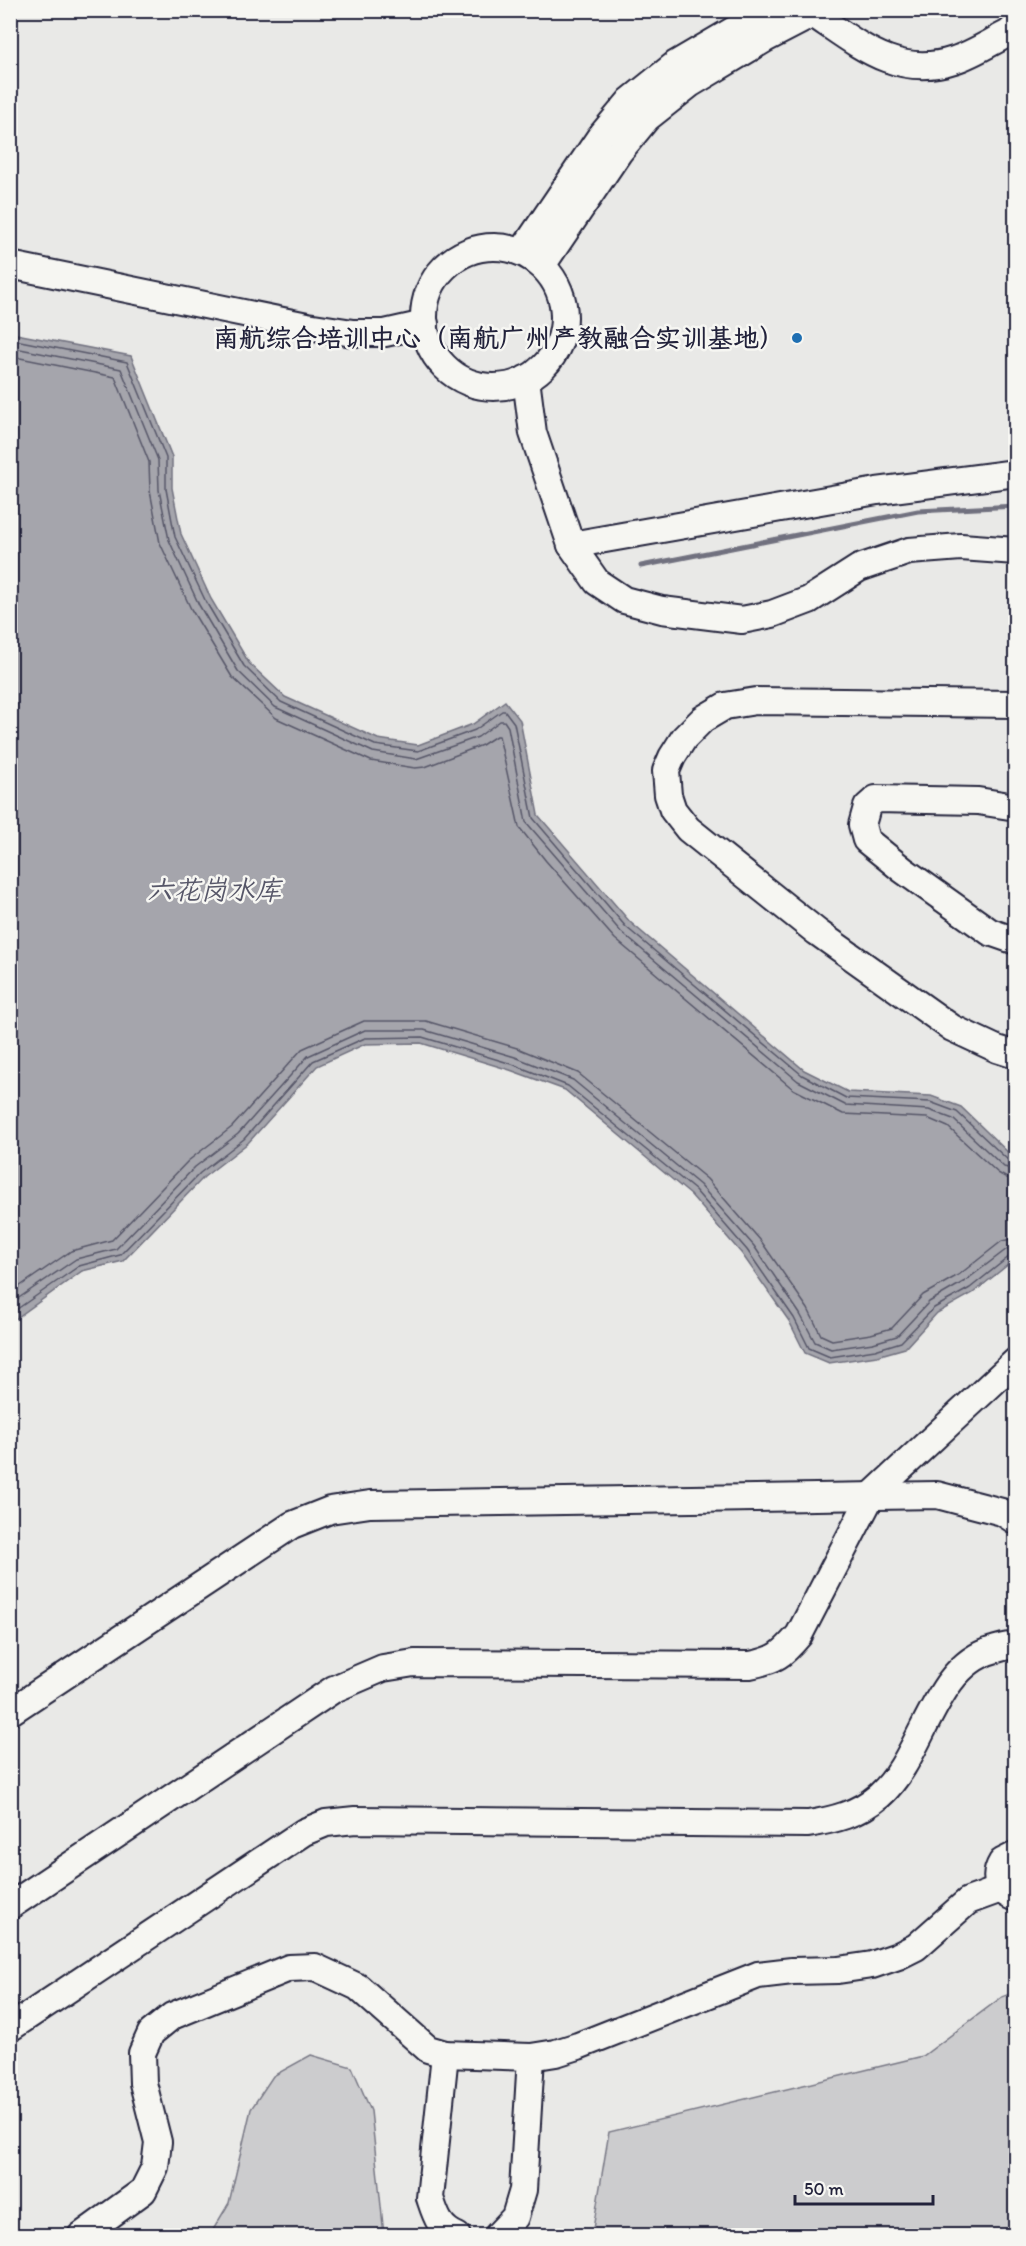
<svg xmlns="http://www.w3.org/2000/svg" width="1026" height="2246" font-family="Itim,'LXGW WenKai TC',sans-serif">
	<rect width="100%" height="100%" fill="#e9e9e7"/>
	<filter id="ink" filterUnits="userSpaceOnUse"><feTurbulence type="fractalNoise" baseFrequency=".0167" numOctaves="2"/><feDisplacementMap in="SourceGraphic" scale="12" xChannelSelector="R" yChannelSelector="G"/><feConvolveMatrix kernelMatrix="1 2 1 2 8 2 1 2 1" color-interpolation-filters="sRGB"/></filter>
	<g filter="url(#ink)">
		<g fill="#ccccce" stroke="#777784" stroke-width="1.5">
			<polygon points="1015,1992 1015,2235 592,2235 609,2132 923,2056 1002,1997"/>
			<polygon points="311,2055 352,2067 371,2111 384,2235 210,2235 229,2203 251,2109 273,2076"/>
		</g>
		<polygon fill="#a5a5ac" stroke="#71717f" stroke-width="1.5" points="11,333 131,356 172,457 172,488 181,534 211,599 249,663 285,697 378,739 418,745 473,724 505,701 520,720 538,815 630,922 804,1070 848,1092 931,1096 961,1107 1015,1159 1015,1259 973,1293 937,1313 905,1348 877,1356 829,1363 805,1353 789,1321 742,1254 691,1195 565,1090 510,1070 421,1043 365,1044 317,1066 248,1143 204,1177 123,1261 82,1271 11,1322"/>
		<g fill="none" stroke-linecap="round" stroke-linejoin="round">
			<g stroke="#565668" stroke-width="1.5">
				<polyline points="10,339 127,362 166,458 166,489 175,537 206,602 244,666 281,702 375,745 418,751 475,730 502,711 505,711 514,723 533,818 626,927 802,1075 846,1098 930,1102 957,1112 1009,1161 1016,1163"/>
				<polyline points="10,347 121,369 158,460 159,490 169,540 199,605 238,671 275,707 373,752 416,759 478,737 500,721 504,721 508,727 526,822 621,932 798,1081 845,1105 929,1110 953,1119 1004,1167 1016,1170"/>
				<polyline points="10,356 115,377 149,462 150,491 160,543 191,609 232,677 276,718 371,761 415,768 425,767 482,745 496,736 499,736 519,827 546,861 615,939 793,1089 843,1114 927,1118 948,1127 998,1173 1007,1178 1016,1179"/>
				<polyline points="10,1293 71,1251 112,1240 188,1161 232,1127 302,1049 364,1021 426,1021 517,1048 578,1073 707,1179 761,1241 808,1309 821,1335 832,1340 871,1334 892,1328 923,1295 960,1274 1002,1241 1016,1238"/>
				<polyline points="10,1304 76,1259 116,1249 195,1167 238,1134 308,1056 365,1030 424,1030 515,1057 573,1080 700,1185 754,1246 800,1314 815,1342 831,1349 873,1343 897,1336 929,1302 965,1281 1007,1249 1016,1247"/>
				<polyline points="10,1314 79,1266 120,1255 200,1173 244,1139 313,1061 365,1038 422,1037 512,1064 568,1086 695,1190 747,1250 794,1318 809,1348 830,1357 875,1350 901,1342 934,1308 970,1288 1010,1256 1016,1255"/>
			</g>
			<polyline stroke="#71717f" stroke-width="5" points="641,566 918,511 1016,506"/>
			<defs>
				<g id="minor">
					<path d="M813 14C858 44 897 79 954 60 973 54 991 42 1009 33L1016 26"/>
					<circle cx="494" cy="317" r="70"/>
					<polyline points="522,252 600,137 630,101 676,64 768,10"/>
					<polyline points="543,264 619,152 647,118 690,84 765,39 821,10"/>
					<polyline points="10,265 307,326 353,333 385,333 425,324"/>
					<polyline points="526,379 533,433 571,545 597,582 624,600 662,610 742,620 772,614 809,600 859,568 909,551 961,547 1016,551"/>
					<polyline points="571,545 877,491 1016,473"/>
					<polyline points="1016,704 756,701 725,706 703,719 684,738 672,757 666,771 668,795 673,810 688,829 817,932 952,1028 997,1049 1016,1055"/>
					<polyline points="1016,807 978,801 876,799 867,807 862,825 866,840 903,870 990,932 1016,941"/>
					<polyline points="10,1712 292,1525 330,1510 370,1504 937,1495 1002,1512 1016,1521"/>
					<path d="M1013 1897C997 1890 993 1877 1002 1862L1016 1855"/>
					<path d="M10 1906 334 1689 383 1668 414 1663 750 1665C776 1660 782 1655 799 1635L871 1496 1016 1361"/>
					<path d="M10 2028 304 1832 326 1823 355 1820 808 1824C834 1820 858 1814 879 1796 924 1757 932 1667 993 1650 1001 1648 1008 1645 1016 1646"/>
					<path d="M445 2054 430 2198C436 2216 439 2228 457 2236"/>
					<polyline points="81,2236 143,2191 155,2167 158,2142 143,2083 142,2053 151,2033 172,2016 289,1968 315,1967 358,1987 428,2049 445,2054 531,2057 556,2053 578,2046 758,1975 792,1971 838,1970 872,1965 898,1956 916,1947 968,1901 1001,1889"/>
					<polyline points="497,2236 515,2217 523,2190 531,2057"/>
				</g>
			</defs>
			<use href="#minor" stroke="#22223b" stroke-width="30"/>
			<use href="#minor" stroke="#f6f6f2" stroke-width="26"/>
		</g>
	</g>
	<circle fill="#1f6fb2" stroke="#f6f6f2" stroke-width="2" cx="797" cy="338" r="6"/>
	<g text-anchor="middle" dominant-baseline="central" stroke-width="5" stroke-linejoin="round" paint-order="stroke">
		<g font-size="26" font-weight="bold" fill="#22223b" stroke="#f6f6f2" text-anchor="end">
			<text x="785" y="338">南航综合培训中心（南航广州产教融合实训基地）</text>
		</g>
		<g font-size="27" font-style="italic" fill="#565668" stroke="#f6f6f2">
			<text x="214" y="889">六花岗水库</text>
		</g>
	</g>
	<rect width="1026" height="2246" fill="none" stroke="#f6f6f2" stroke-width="36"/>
	<rect x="18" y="18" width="990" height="2210" fill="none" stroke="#22223b" stroke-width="2" filter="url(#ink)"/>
	<path d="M795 2195v9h138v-9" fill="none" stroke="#22223b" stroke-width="3"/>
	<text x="804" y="2195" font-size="18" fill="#22223b" stroke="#f6f6f2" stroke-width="4.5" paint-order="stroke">50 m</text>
</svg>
